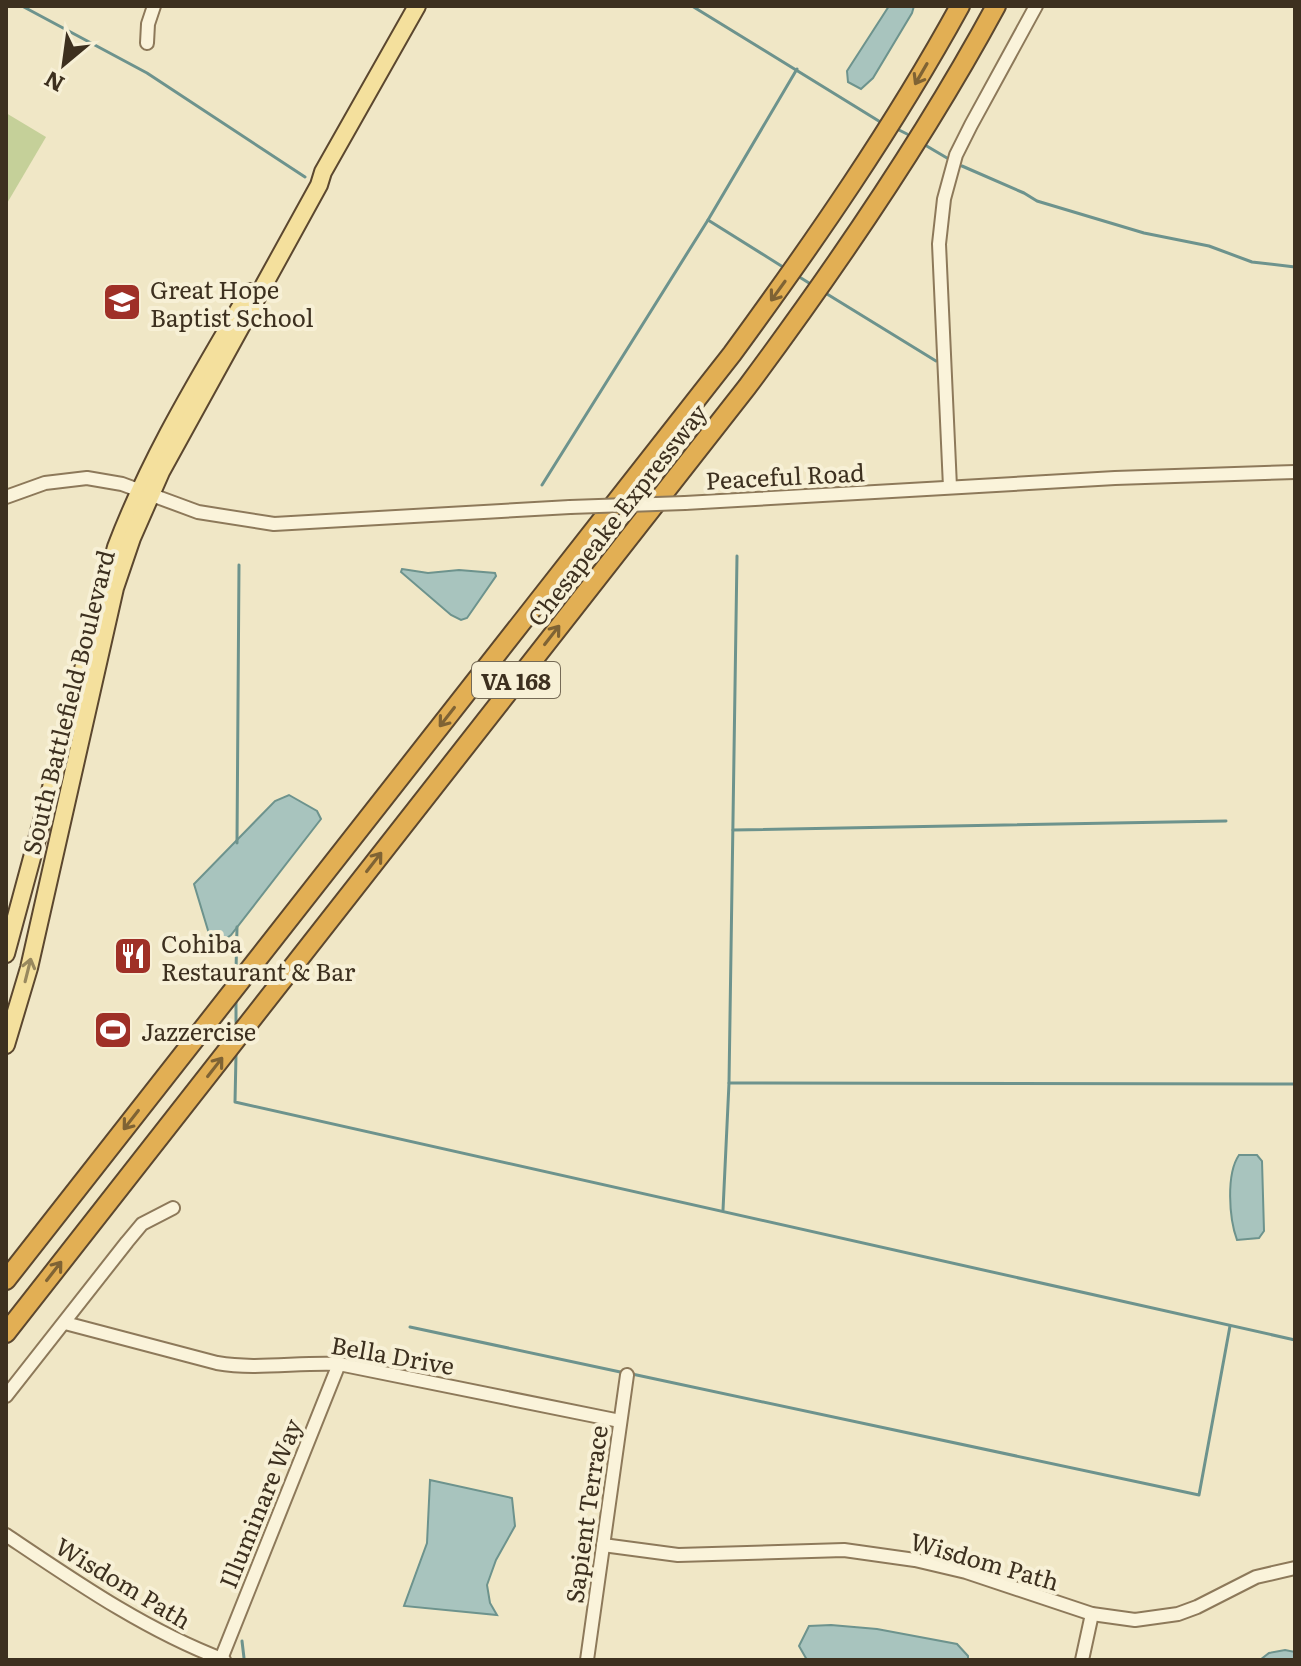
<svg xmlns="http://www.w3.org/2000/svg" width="1301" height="1666" font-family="Literata,serif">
	<rect width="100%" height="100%" fill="#f0e7c6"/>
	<polygon fill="#c5d099" points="6,113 46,137 6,205"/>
	<g fill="#a8c4be" stroke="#6d938d" stroke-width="2">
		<polygon points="889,6 914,6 912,13 873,78 861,89 848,82 847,71"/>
		<polygon points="402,569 428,573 459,570 495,573 496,576 467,618 461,620 451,615 401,572"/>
		<polygon points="289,795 317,811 321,819 231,935 217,945 210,937 194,884 275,801"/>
		<path d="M1239 1155H1257L1262 1161 1264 1231 1259 1238 1237 1240C1229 1218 1226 1174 1239 1155Z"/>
		<polygon points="430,1480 512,1498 515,1526 496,1560 487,1585 490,1603 497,1615 404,1606 427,1543"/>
		<polygon points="831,1625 877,1629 957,1644 968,1656 968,1660 807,1660 799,1646 809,1626"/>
		<polygon points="1285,1650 1295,1652 1295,1660 1260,1660 1269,1653"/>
	</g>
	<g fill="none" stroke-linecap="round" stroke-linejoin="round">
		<g stroke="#6d938d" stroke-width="3">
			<polyline points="22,6 147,73 305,177"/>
			<polyline points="692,6 882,123"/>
			<polyline points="899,130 907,134"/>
			<polyline points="925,145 947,158"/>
			<polyline points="962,166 1024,193 1037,201 1144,233 1209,246 1252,262 1295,267"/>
			<polyline points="708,220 783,267"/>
			<polyline points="801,278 809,283"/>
			<polyline points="827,294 936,361"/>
			<polyline points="542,485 708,220 797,69"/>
			<polyline points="733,830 1226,821"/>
			<polyline points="237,843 239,565"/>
			<polyline points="236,971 237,927"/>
			<polyline points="236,1024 236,1002"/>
			<polyline points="236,1055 235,1102 1295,1340"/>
			<polyline points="729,1083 1295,1084"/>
			<polyline points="723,1210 729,1083 737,556"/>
			<polyline points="410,1327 625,1373"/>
			<polyline points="632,1374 1199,1495 1230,1326"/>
			<polyline points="242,1641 244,1658"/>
		</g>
		<defs>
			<g id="minor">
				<polyline points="147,43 148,24 154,6"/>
				<polyline points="950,487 939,244 944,199 956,155 971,125 1036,6"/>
				<polyline points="6,497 45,483 87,478 122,484 198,512 274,524 570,507"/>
				<polyline points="685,503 1115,478 1295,472"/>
				<path d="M65 1323 217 1363C257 1370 298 1362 339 1364L620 1421"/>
				<polyline points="6,1396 127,1242 142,1224 173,1208"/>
				<path d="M6 1535C76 1582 145 1630 224 1660"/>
				<polyline points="603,1545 678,1555 844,1550 915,1560 966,1572 1092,1614 1135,1620 1178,1614 1197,1607 1256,1577 1295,1568"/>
				<polyline points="221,1659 339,1364"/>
				<polyline points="587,1660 627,1375"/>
				<polyline points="1082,1660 1092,1614"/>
			</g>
			<g id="major">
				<path d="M6 954 116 547C152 453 199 378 249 292"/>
				<polyline points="6,1045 29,968 115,588 132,538 161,472 319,185 323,172 417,6"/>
			</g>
			<g id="highway">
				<path d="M6 1280 732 354C814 242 893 128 960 6"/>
				<path d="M6 1333 747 387C837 266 924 139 996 6"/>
			</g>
		</defs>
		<use href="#minor" stroke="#8d795a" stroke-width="16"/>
		<use href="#major" stroke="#5b472f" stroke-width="20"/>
		<use href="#highway" stroke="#5b472f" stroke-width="22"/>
		<use href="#minor" stroke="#faf3da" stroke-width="12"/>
		<use href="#major" stroke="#f4e09d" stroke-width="16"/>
		<use href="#highway" stroke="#e2af54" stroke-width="18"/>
		<defs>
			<polyline id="minor-bridge" points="570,507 685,503"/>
		</defs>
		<use href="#minor-bridge" stroke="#8d795a" stroke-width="16" stroke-linecap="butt"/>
		<use href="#minor-bridge" stroke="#faf3da" stroke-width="12"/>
	</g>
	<defs><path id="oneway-shaft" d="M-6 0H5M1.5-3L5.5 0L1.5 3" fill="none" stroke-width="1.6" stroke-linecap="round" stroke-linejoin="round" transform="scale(2)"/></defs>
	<g stroke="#7f6334">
		<use href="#oneway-shaft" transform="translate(921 74) rotate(120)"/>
		<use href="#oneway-shaft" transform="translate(778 291) rotate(126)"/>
		<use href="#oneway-shaft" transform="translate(552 635) rotate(-52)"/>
		<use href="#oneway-shaft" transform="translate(447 717) rotate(128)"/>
		<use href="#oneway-shaft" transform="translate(374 862) rotate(-52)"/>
		<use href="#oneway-shaft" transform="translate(215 1067) rotate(-52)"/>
		<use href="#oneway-shaft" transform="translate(131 1120) rotate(128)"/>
		<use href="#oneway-shaft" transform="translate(54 1271) rotate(-52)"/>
	</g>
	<use stroke="#98885e" href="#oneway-shaft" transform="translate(28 970) rotate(-76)"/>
	<defs>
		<symbol id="school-square" viewBox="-11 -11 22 22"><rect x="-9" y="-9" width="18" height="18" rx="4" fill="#9f3027" stroke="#f7f0d6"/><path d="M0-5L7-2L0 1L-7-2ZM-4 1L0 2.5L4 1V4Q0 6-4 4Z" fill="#fff"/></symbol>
		<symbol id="restaurant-square" viewBox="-11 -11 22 22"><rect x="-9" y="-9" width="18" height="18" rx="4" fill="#9f3027" stroke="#f7f0d6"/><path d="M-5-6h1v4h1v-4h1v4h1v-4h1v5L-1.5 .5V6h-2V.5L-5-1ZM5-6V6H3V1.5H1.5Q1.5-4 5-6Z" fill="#fff"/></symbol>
		<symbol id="stadium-square" viewBox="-11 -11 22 22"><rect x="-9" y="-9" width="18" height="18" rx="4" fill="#9f3027" stroke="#f7f0d6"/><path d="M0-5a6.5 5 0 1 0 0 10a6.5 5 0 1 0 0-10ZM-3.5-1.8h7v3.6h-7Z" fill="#fff"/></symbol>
	</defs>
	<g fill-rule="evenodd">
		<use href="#school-square" x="100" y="280" width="44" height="44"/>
		<use href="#restaurant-square" x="111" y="934" width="44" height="44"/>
		<use href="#stadium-square" x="91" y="1008" width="44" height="44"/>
	</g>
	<g text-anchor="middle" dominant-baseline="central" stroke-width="8" stroke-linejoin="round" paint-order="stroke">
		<rect fill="#f7f0d6" stroke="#756a56" stroke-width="2" x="472" y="662" width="88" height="36" rx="6"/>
		<g font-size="22" font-weight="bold" fill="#3d301f">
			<text x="516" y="680">VA 168</text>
		</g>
		<g font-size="24" fill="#3d301f" stroke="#f7f0d6" text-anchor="start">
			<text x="150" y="288">Great Hope<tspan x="150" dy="28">Baptist School</tspan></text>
			<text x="161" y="942">Cohiba<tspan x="161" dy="28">Restaurant &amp; Bar</tspan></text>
			<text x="141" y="1030">Jazzercise</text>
		</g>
		<g font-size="24" fill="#3d301f" stroke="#f7f0d6">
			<text transform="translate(785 475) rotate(-3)">Peaceful Road</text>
			<text transform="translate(616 514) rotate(-52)">Chesapeake Expressway</text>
			<text transform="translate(67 702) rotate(-76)">South Battlefield Boulevard</text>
			<text transform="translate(393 1354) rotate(10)">Bella Drive</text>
			<text transform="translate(259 1503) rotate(-68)">Illuminare Way</text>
			<text transform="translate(585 1514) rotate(-82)">Sapient Terrace</text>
			<text transform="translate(985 1560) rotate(16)">Wisdom Path</text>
			<text transform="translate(124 1582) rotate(31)">Wisdom Path</text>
		</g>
	</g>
	<rect width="1301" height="1666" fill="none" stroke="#3d301f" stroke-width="16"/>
	<g transform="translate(64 64) rotate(209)" stroke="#f7f0d6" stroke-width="6" paint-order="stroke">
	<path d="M0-6L14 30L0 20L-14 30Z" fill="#3d301f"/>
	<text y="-12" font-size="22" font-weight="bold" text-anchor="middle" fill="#3d301f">N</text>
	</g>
</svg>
